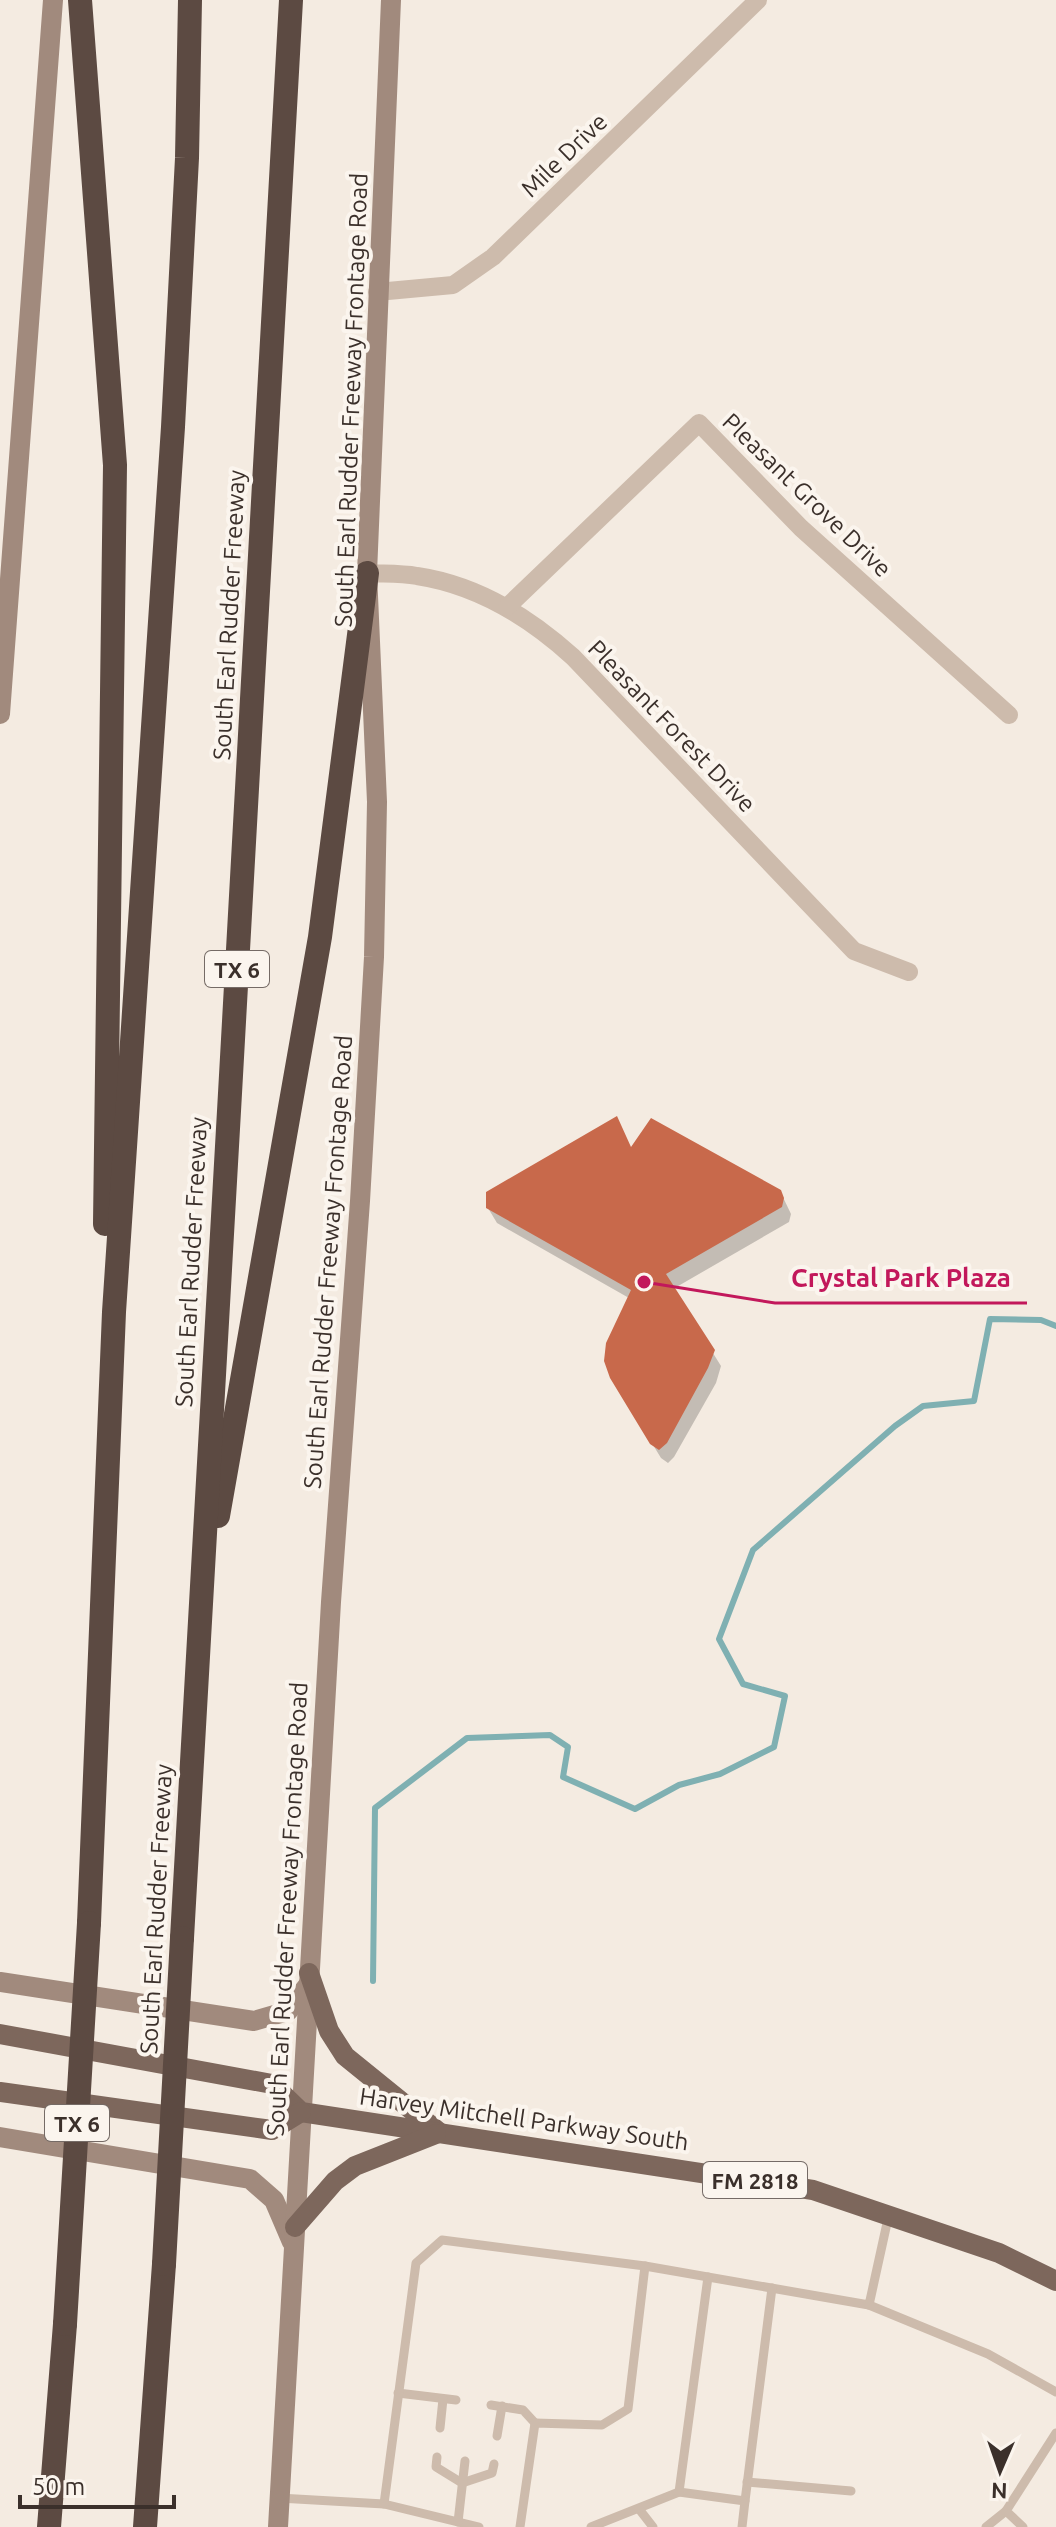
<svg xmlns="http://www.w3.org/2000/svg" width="1056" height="2527" font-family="Ubuntu,sans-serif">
	<rect width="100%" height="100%" fill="#f4ebe1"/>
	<polygon fill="#0003" points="632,1150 780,1191 791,1214 789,1222 673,1289 721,1366 716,1383 674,1457 668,1463 661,1458 612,1378 629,1298 497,1223 488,1208"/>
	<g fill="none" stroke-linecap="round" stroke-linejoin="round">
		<polyline stroke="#7fb0b2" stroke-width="6" points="373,1981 375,1808 467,1738 550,1735 568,1747 563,1777 635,1809 679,1785 720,1774 774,1747 785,1696 743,1684 719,1639 753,1550 895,1426 923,1406 974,1401 990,1319 1041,1320 1056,1326"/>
	</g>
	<polygon fill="#c8694b" points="617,1116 631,1147 651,1118 781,1190 784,1198 782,1207 666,1274 715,1350 708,1368 667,1443 659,1450 650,1444 610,1378 604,1361 606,1343 631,1290 486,1208 486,1192"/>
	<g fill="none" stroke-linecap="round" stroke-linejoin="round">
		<g stroke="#cdbbac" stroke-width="9">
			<polyline points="645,2266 869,2305 889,2214"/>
			<polyline points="869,2305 988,2354 1056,2392"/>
			<polyline points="398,2393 456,2400"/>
			<polyline points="491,2405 523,2410 535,2423"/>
			<polyline points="440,2428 443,2399"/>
			<polyline points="497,2436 502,2406"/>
			<polyline points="437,2457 436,2467 462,2483 492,2473 494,2464"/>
			<polyline points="747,2482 851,2491"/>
			<polyline points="679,2492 745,2501 772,2288"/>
			<polyline points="279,2498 384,2504 479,2527"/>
			<polyline points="384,2504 416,2263 442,2240 645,2266 628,2409 602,2425 535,2423 520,2527"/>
			<polyline points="639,2509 653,2527"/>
			<polyline points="458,2522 465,2461"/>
			<polyline points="591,2527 679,2492 708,2277"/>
			<polyline points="742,2527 745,2501"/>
			<polyline points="986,2527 1006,2511"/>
			<polyline points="1023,2527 1006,2511 1056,2433"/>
		</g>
		<g stroke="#cdbbac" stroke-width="18">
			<polyline points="377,292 453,285 493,257 758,0"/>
			<path d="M367 573C383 574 400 573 417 576 477 585 529 617 573 657L854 951 909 972"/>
			<polyline points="507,607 699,423 801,528 1009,715"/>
		</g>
		<g stroke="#a18a7d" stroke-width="20">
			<polyline points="0,714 53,0"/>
			<polyline points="0,1982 254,2021 288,2011 309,1984"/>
			<polyline points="0,2137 250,2179 274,2200 292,2242"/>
			<polyline points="278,2527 331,1602 360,1201 374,957 377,802 367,573 391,0"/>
		</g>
		<g stroke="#7d675c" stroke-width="20">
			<polyline points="309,1973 329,2031 345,2056 440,2133"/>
			<polyline points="0,2034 272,2084 301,2112 813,2190 999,2253 1056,2281"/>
			<polyline points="0,2092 272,2130 301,2112"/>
			<polyline points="295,2227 335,2181 355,2166 436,2134"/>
		</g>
		<g stroke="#5c4a42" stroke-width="24">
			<polyline points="80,0 115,465 105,1224"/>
			<polyline points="218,1516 320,937 367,573"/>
			<polyline points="89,1923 114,1312 173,427 187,158 190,0"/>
			<path d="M182 1938C217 1292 258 646 291 0"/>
			<polyline points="49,2527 65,2324"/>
			<polyline points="145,2527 164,2264"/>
		</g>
		<g stroke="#5c4a42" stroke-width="24">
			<polyline points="164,2264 182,1938"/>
			<polyline points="65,2324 89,1923"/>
		</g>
	</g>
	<g text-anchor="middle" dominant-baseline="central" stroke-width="8" stroke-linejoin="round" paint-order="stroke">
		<g fill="#fbf5ee" stroke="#756b66" stroke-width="2">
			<rect x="205" y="951" width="64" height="36" rx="6"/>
			<rect x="45" y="2105" width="64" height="36" rx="6"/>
			<rect x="703" y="2162" width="104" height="36" rx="6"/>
		</g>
		<g font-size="22" font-weight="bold" fill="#3b302b">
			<text x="237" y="969">TX 6</text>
			<text x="77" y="2123">TX 6</text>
			<text x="755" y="2180">FM 2818</text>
		</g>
		<g font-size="24" fill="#3b302b" stroke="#fbf5ee">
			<text transform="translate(564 155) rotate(-44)">Mile Drive</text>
			<text transform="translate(351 400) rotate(-88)">South Earl Rudder Freeway Frontage Road</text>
			<text transform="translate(807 495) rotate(44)">Pleasant Grove Drive</text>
			<text transform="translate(229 615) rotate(-87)">South Earl Rudder Freeway</text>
			<text transform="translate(672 726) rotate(46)">Pleasant Forest Drive</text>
			<text transform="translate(191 1262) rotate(-87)">South Earl Rudder Freeway</text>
			<text transform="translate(328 1262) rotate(-86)">South Earl Rudder Freeway Frontage Road</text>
			<text transform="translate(156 1909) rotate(-87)">South Earl Rudder Freeway</text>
			<text transform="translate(287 1909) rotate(-87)">South Earl Rudder Freeway Frontage Road</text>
			<text transform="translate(524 2119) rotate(8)">Harvey Mitchell Parkway South</text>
		</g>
	</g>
	<path fill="none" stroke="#c2185b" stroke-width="3" d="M644 1282L775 1303H1027"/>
	<circle fill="#c2185b" stroke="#fbf5ee" stroke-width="3" cx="644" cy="1282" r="8"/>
	<g font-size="26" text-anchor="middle" font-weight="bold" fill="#c2185b" stroke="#fbf5ee" stroke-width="8" stroke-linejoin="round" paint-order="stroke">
		<text x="901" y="1287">Crystal Park Plaza</text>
	</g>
	<g transform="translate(1000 2471) rotate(182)" stroke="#fbf5ee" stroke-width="6" paint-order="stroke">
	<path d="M0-6L14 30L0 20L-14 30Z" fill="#3b302b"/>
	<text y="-12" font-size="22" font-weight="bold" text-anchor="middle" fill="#3b302b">N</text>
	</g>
	<path d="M20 2495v12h154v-12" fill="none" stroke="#3b302b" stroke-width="4"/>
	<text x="32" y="2495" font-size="24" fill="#3b302b" stroke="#fbf5ee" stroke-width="6" paint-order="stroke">50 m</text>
</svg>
